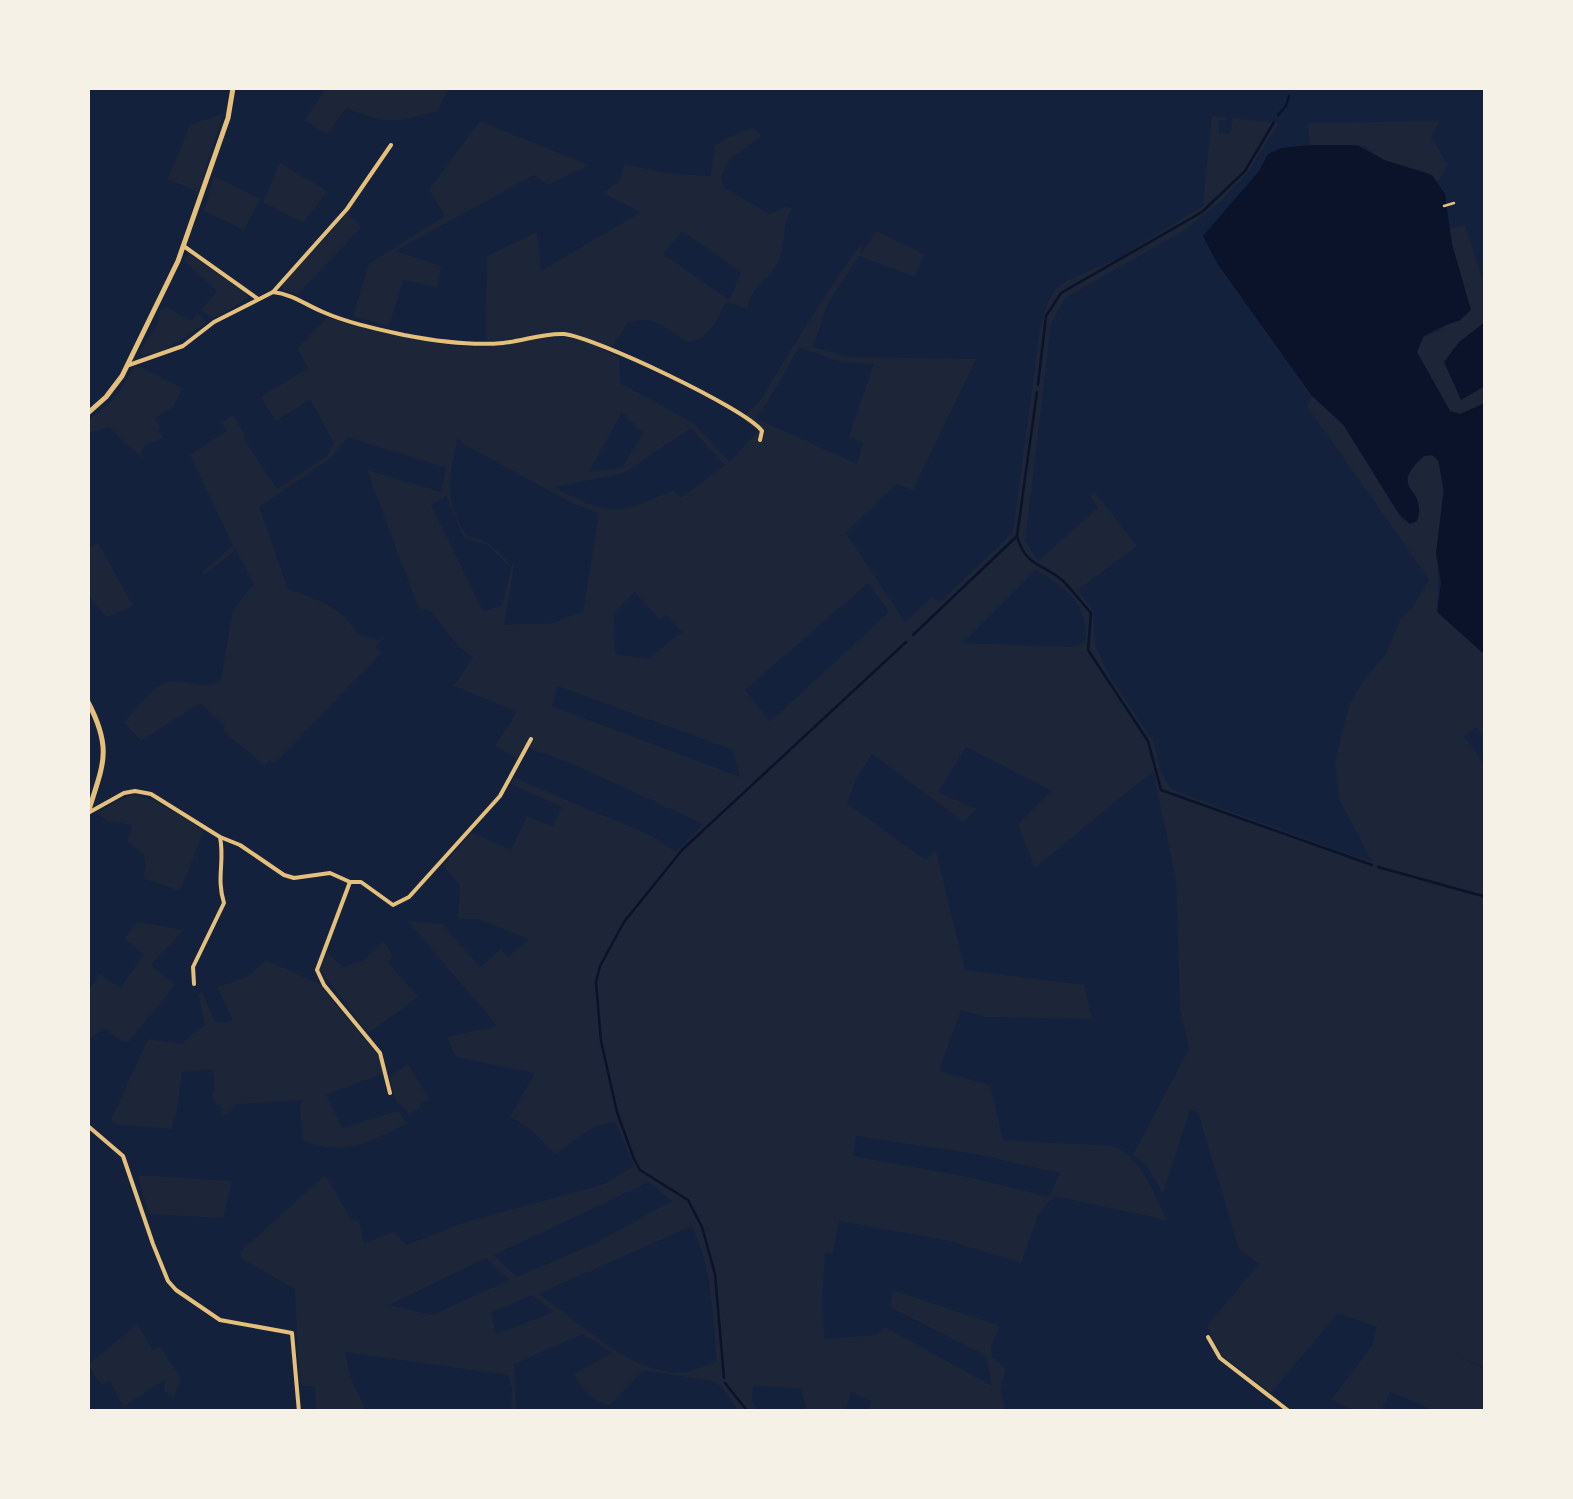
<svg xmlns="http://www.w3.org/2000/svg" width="1573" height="1499" font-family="'Archivo Narrow',sans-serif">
	<rect width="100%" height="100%" fill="#14213d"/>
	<g fill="#1d2539" fill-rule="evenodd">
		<path d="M326 88H448L438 111C395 122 389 126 347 108L326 134 305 120Z"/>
		<polygon points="223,114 198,192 168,179 190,125"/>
		<path d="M1212 116 1226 117V121L1219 120V133L1230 134 1233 118 1279 123 1249 171 1218 204 1183 231 1065 298 1051 324 1025 541 1038 561 1098 508 1090 496 1095 492 1137 546 1078 590 1093 610 1095 645 1110 677 1154 743 1161 772 1169 786 1178 792 1344 853 1372 861 1339 799 1335 761 1349 706 1361 684 1387 652 1400 620 1412 608 1429 579 1307 406 1312 396 1343 425 1403 521 1418 498C1400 481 1407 472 1424 456L1432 455 1438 460C1448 494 1437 522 1437 556 1437 574 1440 587 1437 605L1485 655V739L1476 727 1464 736 1486 767 1485 1367 1458 1357 1485 1369V1411H1436L1390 1392 1381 1411H1357L1331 1400 1372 1346 1377 1327 1338 1313 1271 1393 1220 1354 1207 1326 1259 1264 1239 1249 1198 1112 1190 1110 1163 1193 1147 1166 1133 1155 1189 1049 1180 1009 1176 879 1153 771 1035 868 1018 825 1052 791 966 747 938 792 976 809 964 822 872 754 857 777 847 803 925 860 936 851 965 970 1084 985 1092 1019 986 1017 961 1010 939 1071 990 1085 1003 1140 1112 1146C1141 1157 1154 1193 1167 1220L1054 1196 1038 1215 1021 1263 950 1241 839 1221 833 1254 825 1253 822 1305 825 1339 877 1335 885 1327 992 1386 986 1356 890 1307 893 1290 1000 1326 991 1345 992 1357 1006 1369 1000 1390 1006 1411H868L871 1401 851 1392 846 1411H807L801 1388 753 1386 752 1400 757 1411H738L721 1386 712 1381 643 1370 610 1405C595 1403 580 1388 574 1374L612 1353 583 1334 514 1364 516 1411H511L512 1388 508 1375 345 1352 350 1376 366 1411H316L315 1386H303L299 1380 295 1289 242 1259 240 1252 325 1175 351 1219 359 1222 364 1244 394 1231 406 1245 466 1222 602 1185 634 1166 616 1123C591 1121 576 1142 556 1154L525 1125 510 1117 535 1073 456 1057 447 1037 497 1026 408 921 442 924 480 967 501 949 508 957 529 939 478 919H458L460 885 443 866 471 832 511 850 527 816 553 827 562 807 511 784 515 778 654 837 676 852 703 824 575 765 524 746 517 759 495 746 517 712 454 686 473 657 459 647 430 610 419 609 367 470 441 492 446 468 348 437 331 458 259 507 288 589C314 598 345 608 357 634L378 640 386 636 376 647 382 652 274 764 269 760 265 766 223 731 225 726 200 703 141 741 124 722C135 710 146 695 159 686 177 673 201 694 221 680L233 609 254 584 236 550 204 575 202 572 233 545 190 455 228 430 221 423 233 415 246 437 244 439 277 489 328 455 334 443 310 399 276 421 261 397 308 368 297 349 328 317C375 330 424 345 474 347 507 348 544 332 576 339 591 342 605 351 619 358L620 383 693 423 730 462 758 431 744 419C748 410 758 405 763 396 795 343 827 292 862 242L861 254 876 231 924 254 915 277 859 256 828 303 813 347 849 357 976 359 913 490 896 484 846 533 905 622 932 597 939 603 1013 532 1040 329 1048 302 1055 290 1068 280 1119 258 1203 206ZM799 347 840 362 874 364 849 436 863 443 857 464 755 418 767 403ZM622 412 643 433 622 468 589 472ZM691 428 725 465 681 498 674 490C616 515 610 517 554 487L624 473ZM458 438 465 445 574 504 599 513 583 612 553 623 504 625 515 560 511 567C502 552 485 538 467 536 443 503 449 475 458 438ZM446 496 464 538 486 544 511 568 502 606 483 611 431 505ZM1035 570C1063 584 1091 606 1085 641L1074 647 962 643ZM868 583 889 612 770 722 745 690ZM635 592 660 620 666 614 682 632 648 659 615 654 614 613ZM558 686 733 750 740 777 552 706ZM856 1136 976 1154 1060 1173 1049 1197 968 1177 853 1156ZM649 1182 672 1201 596 1243 517 1277 494 1255ZM692 1226C712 1269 713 1315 717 1362 707 1365 697 1370 687 1372 636 1380 578 1319 538 1294ZM486 1258 509 1280 432 1315 389 1305ZM532 1295 554 1312 496 1334 491 1313Z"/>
		<polygon points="480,121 589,165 548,185 534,175 395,251 441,266 437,287 403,280 389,326 353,316 369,264 445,216 429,190"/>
		<polygon points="1439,121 1431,137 1448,165 1438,181 1426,172 1384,160 1364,146 1310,145 1308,123"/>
		<path d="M752 128 762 136 731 158 721 176 724 188 770 214 785 207 792 208C782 224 786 245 778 262 769 280 750 287 747 308L726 302C718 319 710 338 690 342 663 331 664 315 628 322L611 348C558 322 543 337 490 342L486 339 487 256 537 232 541 271 641 212 603 193 621 179 624 164 666 173 710 176 715 146 728 137ZM682 231 741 272 729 300 663 254Z"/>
		<polygon points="280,163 327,191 303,223 263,202"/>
		<polygon points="214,176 260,199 244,230 204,211"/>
		<polygon points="361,190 349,215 361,227 298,294 284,291 282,285 340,221"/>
		<polygon points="1465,225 1485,288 1485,322 1459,342 1462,399 1485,386 1485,403 1460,414 1450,411 1417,352 1423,337 1438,332 1451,321 1450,229"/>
		<polygon points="188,253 244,292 248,297 227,312 212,318 201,310 217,291 185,261"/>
		<polygon points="167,307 191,321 198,313 206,323 163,351 143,356 140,352 158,323 160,310"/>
		<polygon points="139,366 182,388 174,406 155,418 161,428 158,431 164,438 145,445 141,453 143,459 109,427 88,433 88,421 115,398 134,368"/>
		<polygon points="98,543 133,606 106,617 88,594 88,549"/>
		<polygon points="131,795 153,800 204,830 180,891 143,878 146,867 144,855 127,841 132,825 108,821 96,813"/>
		<polygon points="138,922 183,930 151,965 175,985 129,1041 123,1042 105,1029 88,1039 88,991 100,974 120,988 144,954 124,939"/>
		<polygon points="384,942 393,956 388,963 418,997 371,1031 366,1030 320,970 328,952 342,967 363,961"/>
		<path d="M266 960 319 984 380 1058 384 1073 326 1095 342 1128 398 1111 407 1123C369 1143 345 1156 303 1141L300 1107 303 1100 236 1104 230 1112 222 1116 221 1105H216L212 1094 215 1088 213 1069 182 1072 177 1111 171 1129 114 1124 111 1120 148 1039 182 1044 191 1034 205 1026 198 994 202 992 216 1023 233 1021 217 987 247 977Z"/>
		<polygon points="408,1064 430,1101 422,1101 419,1109 410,1114 396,1101 390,1077"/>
		<polygon points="138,1175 232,1181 223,1218 149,1214"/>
		<polygon points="137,1324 153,1350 160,1347 181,1378 174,1397 164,1391 166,1379 123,1407 110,1381 102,1385 88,1365"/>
	</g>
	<g fill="#0b132b">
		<path d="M1310 145H1357L1384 160 1432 175 1445 194 1452 244 1471 310 1459 321C1451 322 1431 332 1423 337L1417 352 1450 411 1460 414 1485 403V655L1437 612 1441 583 1436 553 1444 490 1438 460 1432 455 1424 456C1385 491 1429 486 1417 521L1410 524 1399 514 1343 424 1312 396 1217 263 1203 236 1259 171 1268 154 1281 148Z"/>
		<polygon points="1485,322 1485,386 1461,400 1444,362 1459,342"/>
	</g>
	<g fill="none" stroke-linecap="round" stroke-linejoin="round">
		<g stroke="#0b132b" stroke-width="2.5">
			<polyline points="1278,115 1286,106 1289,96"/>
			<polyline points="1038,385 1046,316 1061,293 1202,212 1245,171 1274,122"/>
			<path d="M1037 392 1017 536C1026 568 1043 563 1063 581 1073 591 1082 603 1091 613L1088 650 1148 741 1161 790 1372 865"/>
			<polyline points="913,635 1017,536"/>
			<polyline points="1378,867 1486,897"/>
			<polyline points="724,1378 715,1274 702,1227 688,1200 640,1170 634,1159 617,1112 601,1041 596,982 600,966 624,922 682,850 906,642"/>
			<polyline points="725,1383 748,1412"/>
		</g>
		<polyline stroke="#e5c07b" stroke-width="2.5" points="1444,206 1454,203"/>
		<g stroke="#e5c07b" stroke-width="4">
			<polyline points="185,247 258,299"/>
			<polyline points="273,292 347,209 391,145"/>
			<path d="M129 365 183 346 214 322 273 292C292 294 306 305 323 312 348 323 377 329 404 335 435 341 471 346 503 343 523 341 543 333 564 334 594 337 745 408 762 431L760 440"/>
			<polyline points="88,813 124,793 135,791 151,794 220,837 240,845 284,875 294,878 330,873 350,882 361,882 393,905 409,897 500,796 531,739"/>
			<polyline points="350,882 317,970 324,985 380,1053 390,1093"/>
			<path d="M194 984 193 967 224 903C216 878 225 861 220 837"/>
			<polyline points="88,1126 123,1156 153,1244 168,1281 176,1290 220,1320 292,1333 299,1412"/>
			<polyline points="1208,1337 1220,1358 1290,1412"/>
		</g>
		<g stroke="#e5c07b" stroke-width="5">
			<polyline points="88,413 106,397 122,376 178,261 228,118 233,88"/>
			<path d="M88 702C113 750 103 764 88 813"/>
		</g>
	</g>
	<rect width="1573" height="1499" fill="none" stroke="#f6f1e7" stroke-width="180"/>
</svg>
